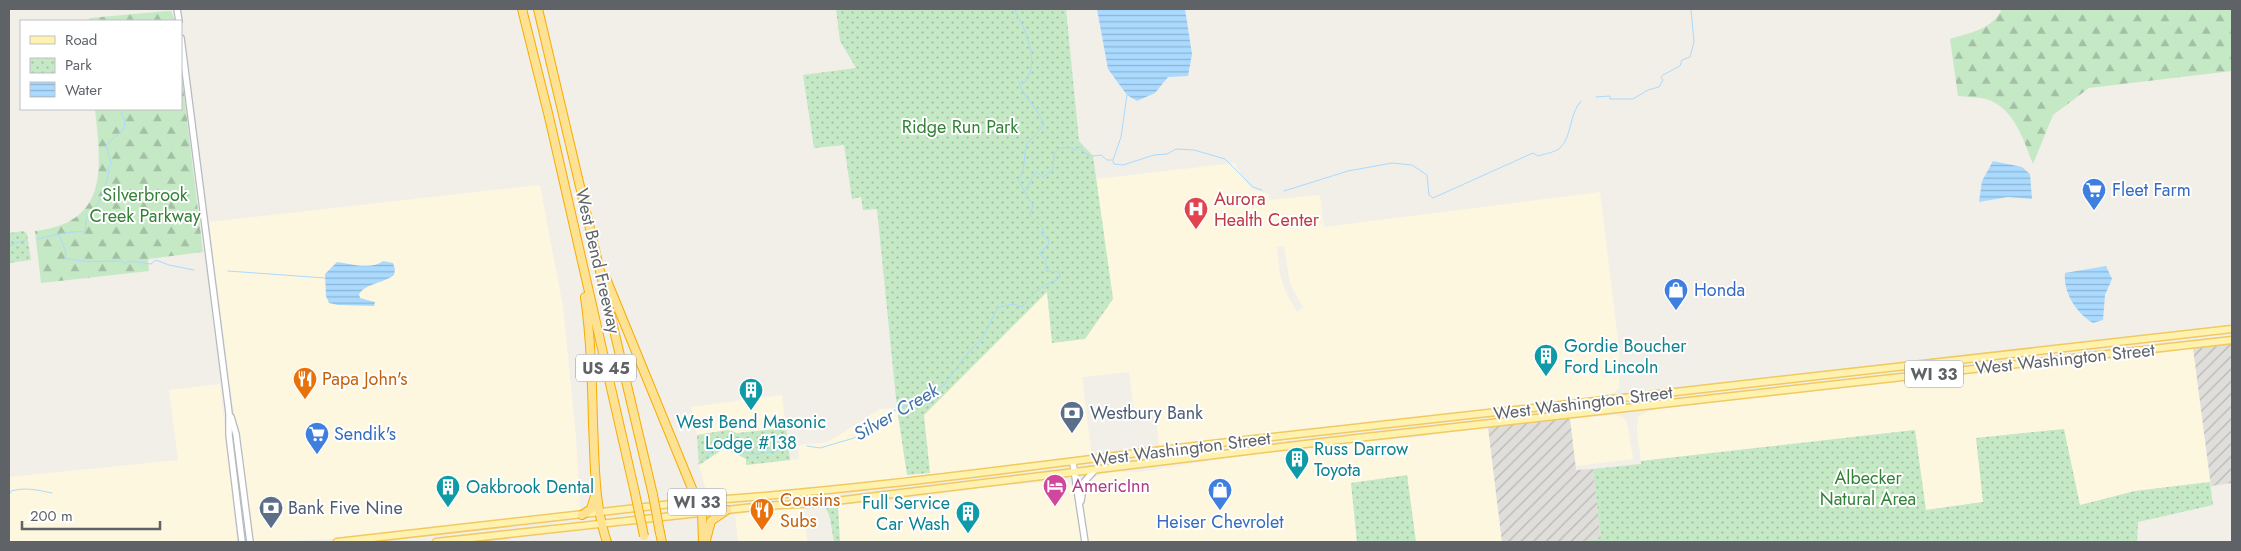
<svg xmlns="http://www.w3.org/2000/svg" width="2241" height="551" font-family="Jost,sans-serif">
	<defs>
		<pattern id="industrial-furrows" width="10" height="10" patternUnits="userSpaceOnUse" patternTransform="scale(1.25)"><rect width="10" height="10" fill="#e0deda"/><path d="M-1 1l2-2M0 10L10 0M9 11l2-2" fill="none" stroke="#b9b8b5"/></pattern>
		<pattern id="forest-firs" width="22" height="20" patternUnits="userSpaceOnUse" patternTransform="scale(1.25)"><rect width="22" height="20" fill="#c5e8c5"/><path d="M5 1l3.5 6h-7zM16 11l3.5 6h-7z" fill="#a3c0a4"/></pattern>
		<pattern id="park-dots" width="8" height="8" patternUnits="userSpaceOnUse" patternTransform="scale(1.25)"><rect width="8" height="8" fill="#c5e8c5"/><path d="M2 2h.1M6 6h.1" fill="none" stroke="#a3c0a4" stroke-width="1.8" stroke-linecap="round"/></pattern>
		<pattern id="water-rules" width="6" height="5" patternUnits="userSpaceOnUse" patternTransform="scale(1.25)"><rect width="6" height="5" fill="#aadaff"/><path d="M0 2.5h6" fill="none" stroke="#8eb4d2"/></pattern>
	</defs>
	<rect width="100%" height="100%" fill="#f1efe8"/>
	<g fill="#fef7e0" fill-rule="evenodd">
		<path d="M1235 163 1237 169 1251 189 1269 194 1270 200 1320 195 1324 227 1600 192 1619 349V388L1613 393 1580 400 1382 423 1352 424 1159 450 1156 415 1135 418 1129 372 1082 377 1092 458 786 492 708 498 699 465 725 448 746 459 747 465 799 459 798 445 828 442 880 409 897 408 907 475 924 415 1047 291 1052 342 1113 299 1096 179ZM1284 246 1290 284 1303 307 1297 312 1287 295 1280 275 1277 247Z"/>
		<polygon points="540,185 563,307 576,437 580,512 490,523 330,539 254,542 246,477 232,400 209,222"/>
		<polygon points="2193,348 2210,482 2135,491 2080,506 2063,429 1976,438 1983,502 1925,510 1915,430 1641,461 1637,432 1638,417 1646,412 1659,409 2057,363 2135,357"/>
		<polygon points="220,384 237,542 9,542 9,477 178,460 169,390"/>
		<polygon points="782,395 786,428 737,433 728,430 697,435 691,407"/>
		<polygon points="1615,415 1623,417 1627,423 1633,459 1576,466 1570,419"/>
		<polygon points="1488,427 1502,542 1416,542 1407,476 1351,483 1357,542 1087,542 1083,510 1084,492 1086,483 1094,477 1112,472 1140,472 1221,459 1355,442 1422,437 1443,432"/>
		<polygon points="1066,480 1072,486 1074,493 1081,542 840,542 838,505 889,501 988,487"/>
		<polygon points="804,508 807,542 738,542 735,514"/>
	</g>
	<g fill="url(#industrial-furrows)">
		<polygon points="2232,343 2232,483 2211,486 2193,348"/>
		<polygon points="1557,419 1570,419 1576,470 1593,469 1601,539 1574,542 1502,542 1488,427"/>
	</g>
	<g fill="url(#forest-firs)">
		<path d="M2002 9H2232V71L2089 88 2053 115 2033 164C2024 141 2014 107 1986 99 1977 97 1967 97 1958 96L1950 39C1971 32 1992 30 2002 9Z"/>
		<polygon points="167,11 171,11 175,21 87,21 90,18"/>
		<path d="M181 70 203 252 148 259 149 271 41 283 35 231C110 222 101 167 95 109H181Z"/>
	</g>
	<g fill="url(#park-dots)">
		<polygon points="836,9 1066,9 1079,141 1093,156 1113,299 1085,339 1052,343 1047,292 924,415 930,473 907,475 897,408 877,209 863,210 861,197 852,199 844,145 814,148 803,75 856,68 840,41"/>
		<polygon points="24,231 27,234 31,260 9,263 9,233"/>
		<polygon points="786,428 790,460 746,465 746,459 725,448 699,465 697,435 728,430 737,433"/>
		<polygon points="2064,429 2080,505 2135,491 2210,482 2213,505 2138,522 2137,542 1574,542 1601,539 1593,469 1641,464 1641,461 1915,430 1926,510 1983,502 1976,438"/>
		<polygon points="1407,475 1416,542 1357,542 1351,483"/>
		<polygon points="826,508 838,508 840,542 834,542 830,518"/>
	</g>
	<g fill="url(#water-rules)">
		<polygon points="1097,9 1185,9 1192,54 1188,76 1168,77 1155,93 1137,101 1127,95 1108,69"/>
		<polygon points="1993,161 2022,167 2030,174 2032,199 2008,197 1979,202 1982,181"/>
		<path d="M383 261 393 263 395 269 394 275C384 283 367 283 359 294L360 298 375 302 374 306 338 305 329 303 326 296 325 274 337 262C351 264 372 270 383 261Z"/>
		<path d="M2106 266 2112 279 2105 295 2103 320 2093 323C2076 313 2063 292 2065 273Z"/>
	</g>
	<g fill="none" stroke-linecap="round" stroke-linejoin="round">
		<g stroke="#aadaff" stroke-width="1">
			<polyline points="157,21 158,21"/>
			<polyline points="1596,97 1610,96 1610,99 1633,99 1648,90 1659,87 1663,80 1661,77 1663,75 1680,66 1682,60 1690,57 1694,42 1691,9"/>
			<polyline points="1113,161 1114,164 1123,165 1154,155 1167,154 1176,149 1194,150 1225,159 1253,187 1262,190"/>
			<path d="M1027 190 1031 179 1037 172 1043 177 1053 170 1054 154 1060 148 1069 147 1075 150 1080 147C1085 156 1091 157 1101 155L1107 160H1113L1121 137 1127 95"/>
			<path d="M1284 191 1348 171 1392 163 1412 165 1427 175 1429 195 1433 198 1533 153 1538 156C1544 154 1556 152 1560 148 1572 137 1569 114 1581 101"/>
			<path d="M59 235 66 252 65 258C83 263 104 261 122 261L124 264 130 261 151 264 156 260 169 265 194 270"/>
			<path d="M38 239C48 236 75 230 85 232L86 220 102 197 109 172 108 169 111 163 106 145 124 129 125 120 121 114 124 109"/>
			<polyline points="9,246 25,240"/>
			<polyline points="228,271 325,278"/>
			<path d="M807 446 820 448 854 438 891 412 931 395 944 385 971 349 982 339 998 307 1014 304 1022 307C1030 296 1045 282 1057 280L1060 277 1059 272 1046 271V261L1040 253 1049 244 1048 239 1042 235 1043 228 1030 215 1033 205 1018 180 1023 172 1026 145 1044 125C1039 109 1025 99 1019 83L1025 82C1041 61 1025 29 1014 9"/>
			<path d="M698 464C707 455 721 441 736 446 739 448 742 452 746 453 756 456 768 452 778 451"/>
			<path d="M9 495 11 491C26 487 37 490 52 493"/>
		</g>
		<defs>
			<g id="secondary">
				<polyline points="177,9 179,21"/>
				<polyline points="181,38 229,413 229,435 242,542"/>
				<polyline points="231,417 236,434 250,542"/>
				<polyline points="1073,463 1085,542"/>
				<polyline points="1081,501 1084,482 1094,471"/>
			</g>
			<g id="primary">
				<path d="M337 542 698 501C881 489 1063 461 1245 440 1574 403 1903 368 2232 329"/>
				<polyline points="436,542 763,506 819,503 1322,442 2232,340"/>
			</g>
			<g id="highway">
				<polyline points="522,9 549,117 635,493"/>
				<polyline points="538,9 653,495"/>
				<polyline points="605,276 702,513 703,542"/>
				<path d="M585 297C591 339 592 381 593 424 595 464 594 504 607 542"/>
				<polyline points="582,515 591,509 595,496"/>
				<polyline points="660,533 662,542"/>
				<polyline points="706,540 711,521 727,510"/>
			</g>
		</defs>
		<use href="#secondary" stroke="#b6babf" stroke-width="8"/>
		<use href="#primary" stroke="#f2c960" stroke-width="9"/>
		<use href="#highway" stroke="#f9ab00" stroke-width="10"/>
		<use href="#secondary" stroke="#fff" stroke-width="5.5"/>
		<use href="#primary" stroke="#fff2af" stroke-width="6"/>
		<use href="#highway" stroke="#fde293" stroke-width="8"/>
		<defs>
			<g id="highway-bridge">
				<polyline points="635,493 644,536"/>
				<polyline points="653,495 660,533"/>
			</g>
		</defs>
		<use href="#highway-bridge" stroke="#f9ab00" stroke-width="10" stroke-linecap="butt"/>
		<use href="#highway-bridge" stroke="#fde293" stroke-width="8"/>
	</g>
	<defs>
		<symbol id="supermarket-pin" viewBox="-11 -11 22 30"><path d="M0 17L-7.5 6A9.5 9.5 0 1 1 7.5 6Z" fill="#3f7fe0" stroke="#fff"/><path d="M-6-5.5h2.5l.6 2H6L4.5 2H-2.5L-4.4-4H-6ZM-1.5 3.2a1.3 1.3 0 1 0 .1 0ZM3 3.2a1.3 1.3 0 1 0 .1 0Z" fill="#fff"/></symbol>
		<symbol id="hospital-pin" viewBox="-11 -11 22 30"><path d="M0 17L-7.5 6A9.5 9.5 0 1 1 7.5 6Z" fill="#e0444e" stroke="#fff"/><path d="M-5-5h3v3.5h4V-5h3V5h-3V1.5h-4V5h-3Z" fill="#fff"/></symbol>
		<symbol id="shop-pin" viewBox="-11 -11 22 30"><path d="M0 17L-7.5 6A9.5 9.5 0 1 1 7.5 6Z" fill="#3f7fe0" stroke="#fff"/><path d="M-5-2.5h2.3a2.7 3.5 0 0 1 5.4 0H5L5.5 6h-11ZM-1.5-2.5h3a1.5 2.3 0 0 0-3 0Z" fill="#fff"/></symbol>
		<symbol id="building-pin" viewBox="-11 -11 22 30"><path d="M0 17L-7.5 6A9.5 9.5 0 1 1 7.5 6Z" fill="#0f9aa8" stroke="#fff"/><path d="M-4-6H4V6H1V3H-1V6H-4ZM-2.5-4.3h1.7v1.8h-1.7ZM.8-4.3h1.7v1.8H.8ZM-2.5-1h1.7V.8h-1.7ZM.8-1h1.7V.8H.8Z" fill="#fff"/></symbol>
		<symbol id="restaurant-pin" viewBox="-11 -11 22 30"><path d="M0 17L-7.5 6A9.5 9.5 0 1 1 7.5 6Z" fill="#e8710a" stroke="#fff"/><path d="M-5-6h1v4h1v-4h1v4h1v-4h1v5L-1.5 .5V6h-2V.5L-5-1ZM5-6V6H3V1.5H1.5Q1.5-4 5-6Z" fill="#fff"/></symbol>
		<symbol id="bank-pin" viewBox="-11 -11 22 30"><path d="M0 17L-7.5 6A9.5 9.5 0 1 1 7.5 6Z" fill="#5c6f8a" stroke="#fff"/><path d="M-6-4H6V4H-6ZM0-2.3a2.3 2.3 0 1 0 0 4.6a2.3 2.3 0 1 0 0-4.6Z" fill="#fff"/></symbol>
		<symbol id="hotel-pin" viewBox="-11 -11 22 30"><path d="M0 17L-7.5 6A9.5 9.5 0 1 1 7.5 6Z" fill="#d1479c" stroke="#fff"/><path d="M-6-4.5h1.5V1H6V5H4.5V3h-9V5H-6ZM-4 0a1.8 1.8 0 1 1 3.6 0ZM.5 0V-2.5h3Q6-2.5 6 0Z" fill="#fff"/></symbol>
	</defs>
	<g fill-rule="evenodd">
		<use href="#supermarket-pin" x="2080" y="176" width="28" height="38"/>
		<use href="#hospital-pin" x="1182" y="195" width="28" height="38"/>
		<use href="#shop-pin" x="1662" y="276" width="28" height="38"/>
		<use href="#building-pin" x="1532" y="342" width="28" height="38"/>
		<use href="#restaurant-pin" x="291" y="365" width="28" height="38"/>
		<use href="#building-pin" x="737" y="376" width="28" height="38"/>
		<use href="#bank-pin" x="1058" y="399" width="28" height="38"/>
		<use href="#supermarket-pin" x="303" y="420" width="28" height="38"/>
		<use href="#building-pin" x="1283" y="445" width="28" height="38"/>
		<use href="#hotel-pin" x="1041" y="472" width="28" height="38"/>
		<use href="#building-pin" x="434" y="473" width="28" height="38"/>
		<use href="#shop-pin" x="1206" y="476" width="28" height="38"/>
		<use href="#bank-pin" x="257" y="494" width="28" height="38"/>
		<use href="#restaurant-pin" x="748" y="496" width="28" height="38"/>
		<use href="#building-pin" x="954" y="499" width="28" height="38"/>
	</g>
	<g text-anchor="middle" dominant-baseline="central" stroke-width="4" stroke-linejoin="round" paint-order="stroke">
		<g fill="#fff" stroke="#8f9295" stroke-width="1">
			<rect x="576" y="354.5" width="60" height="27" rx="4"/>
			<rect x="1905" y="360.5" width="58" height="27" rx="4"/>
			<rect x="668" y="488.5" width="58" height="27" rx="4"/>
		</g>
		<g font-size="16" font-weight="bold" fill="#5f6368">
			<text x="606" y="368">US 45</text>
			<text x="1934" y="374">WI 33</text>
			<text x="697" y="502">WI 33</text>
		</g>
		<g font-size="18" fill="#348238" stroke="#fff">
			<text x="960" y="127">Ridge Run Park</text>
			<text x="145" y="195">Silverbrook<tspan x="145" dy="21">Creek Parkway</tspan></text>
			<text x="1868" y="478">Albecker<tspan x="1868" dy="21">Natural Area</tspan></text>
		</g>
		<g font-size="18" fill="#366cbe" stroke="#fff" text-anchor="start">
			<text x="2112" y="190">Fleet Farm</text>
			<text x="1694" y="290">Honda</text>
			<text x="334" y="434">Sendik's</text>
			<text x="1220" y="522" text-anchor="middle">Heiser Chevrolet</text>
		</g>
		<g font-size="18" fill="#be3a42" stroke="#fff" text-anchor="start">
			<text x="1214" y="199">Aurora<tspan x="1214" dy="21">Health Center</tspan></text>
		</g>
		<g font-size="18" fill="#5f6368" stroke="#fff">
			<text transform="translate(598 261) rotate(77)">West Bend Freeway</text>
			<text transform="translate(2065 359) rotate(-6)">West Washington Street</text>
			<text transform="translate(1583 403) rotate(-7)">West Washington Street</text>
			<text transform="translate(1181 449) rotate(-7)">West Washington Street</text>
		</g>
		<g font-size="18" fill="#0d838f" stroke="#fff" text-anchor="start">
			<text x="1564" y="346">Gordie Boucher<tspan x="1564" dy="21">Ford Lincoln</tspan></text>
			<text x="751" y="422" text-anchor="middle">West Bend Masonic<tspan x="751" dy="21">Lodge #138</tspan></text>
			<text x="1314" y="449">Russ Darrow<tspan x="1314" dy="21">Toyota</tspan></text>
			<text x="466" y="487">Oakbrook Dental</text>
			<text x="950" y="503" text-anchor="end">Full Service<tspan x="950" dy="21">Car Wash</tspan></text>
		</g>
		<g font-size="18" fill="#c56008" stroke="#fff" text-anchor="start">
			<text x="322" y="379">Papa John's</text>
			<text x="780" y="500">Cousins<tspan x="780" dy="21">Subs</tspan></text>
		</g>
		<g font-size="18" fill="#4e5e75" stroke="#fff" text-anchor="start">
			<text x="1090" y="413">Westbury Bank</text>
			<text x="288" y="508">Bank Five Nine</text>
		</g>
		<g font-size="18" fill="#b23c85" stroke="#fff" text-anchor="start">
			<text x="1072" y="486">AmericInn</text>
		</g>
		<g font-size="19" font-style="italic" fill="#4174aa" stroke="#fff">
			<text transform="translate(896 412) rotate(-30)">Silver Creek</text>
		</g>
	</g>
	<rect width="2241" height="551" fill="none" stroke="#5f6368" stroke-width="20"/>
	<rect x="20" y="20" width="162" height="90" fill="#ffffff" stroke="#bfc1c3"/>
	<rect x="30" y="36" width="25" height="8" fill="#fff2af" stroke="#bfc1c3"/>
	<text x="65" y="45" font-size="15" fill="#5f6368">Road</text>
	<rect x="30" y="58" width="25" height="15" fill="url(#park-dots)" stroke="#bfc1c3"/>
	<text x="65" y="70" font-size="15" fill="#5f6368">Park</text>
	<rect x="30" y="82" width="25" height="15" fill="url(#water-rules)" stroke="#bfc1c3"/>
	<text x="65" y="95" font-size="15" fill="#5f6368">Water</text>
	<path d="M22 521v8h138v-8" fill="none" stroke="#5f6368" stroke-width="2.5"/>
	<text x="30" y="521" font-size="15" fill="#5f6368" stroke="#ffffff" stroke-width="4" paint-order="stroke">200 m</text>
</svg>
